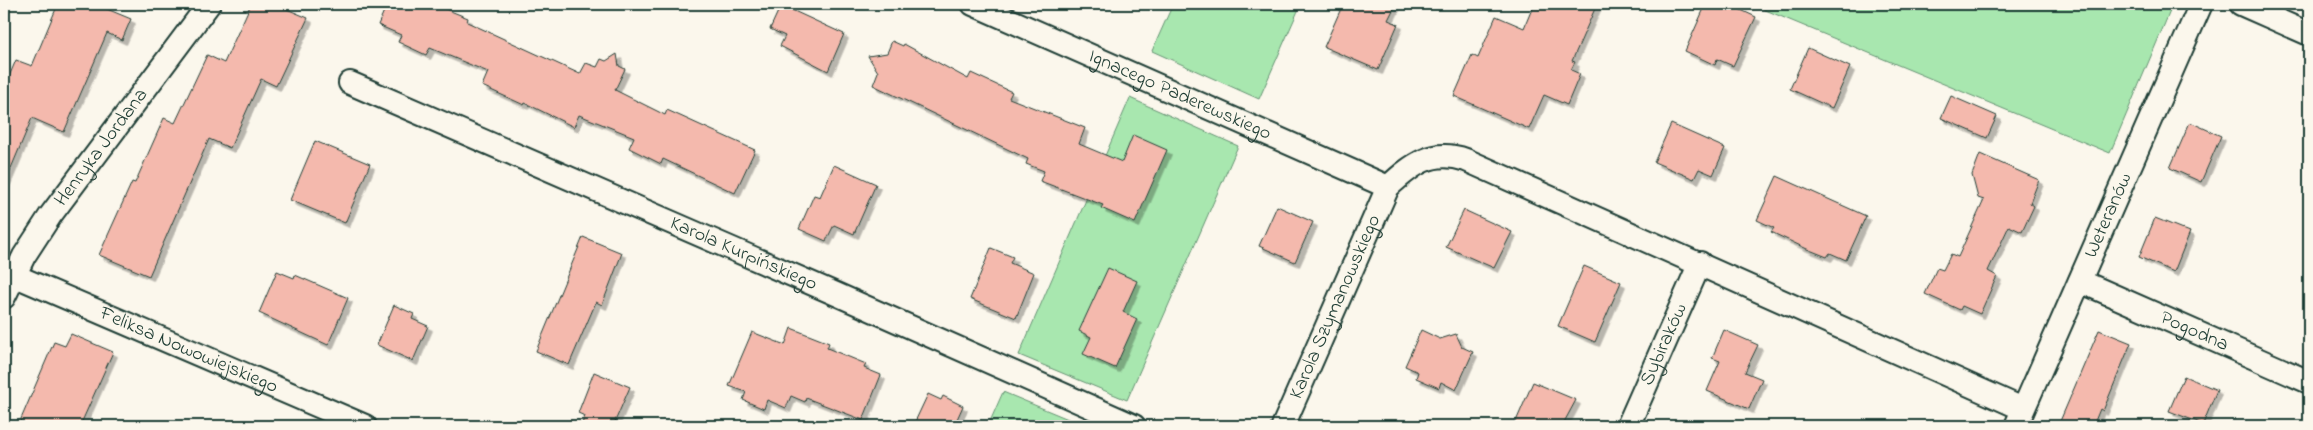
<svg xmlns="http://www.w3.org/2000/svg" width="2313" height="430" font-family="'Indie Flower',sans-serif">
	<defs>
		<filter id="shadow"><feDropShadow dx="4.5" dy="4.5" stdDeviation="0" flood-color="#0004"/></filter>
	</defs>
	<rect width="100%" height="100%" fill="#fbf7ec"/>
	<filter id="ink" filterUnits="userSpaceOnUse"><feTurbulence type="fractalNoise" baseFrequency=".02" numOctaves="2"/><feDisplacementMap in="SourceGraphic" scale="10" xChannelSelector="R" yChannelSelector="G"/><feConvolveMatrix kernelMatrix="1 2 1 2 8 2 1 2 1" color-interpolation-filters="sRGB"/></filter>
	<g filter="url(#ink)">
		<g fill="#a8e7af" stroke="#649272">
			<polygon points="1173,4 1301,4 1259,99 1152,51"/>
			<polygon points="1751,4 2173,4 2110,153"/>
			<polygon points="1130,98 1238,146 1127,400 1019,355"/>
			<polygon points="1003,392 1085,426 988,426"/>
		</g>
		<g fill="#f4b9ad" stroke="#1f3d34" filter="url(#shadow)">
			<polygon points="58,4 95,4 131,19 122,40 107,33 64,132 32,118 4,185 4,88 16,60 32,66"/>
			<polygon points="251,4 275,4 308,18 276,86 261,79 230,148 209,139 149,276 99,255 132,182 135,183 164,118 175,123 207,55 224,63"/>
			<polygon points="387,4 433,4 468,18 467,22 580,74 586,63 597,67 601,59 606,61 617,54 619,66 625,69 615,90 665,115 667,110 755,150 735,193 663,159 661,164 629,148 634,137 579,115 574,127 525,103 524,105 482,86 488,72 430,48 426,55 398,42 401,35 378,25"/>
			<polygon points="1343,4 1396,4 1388,20 1398,24 1378,70 1324,47"/>
			<polygon points="1534,4 1597,4 1572,61 1575,62 1571,70 1580,74 1567,105 1544,95 1529,129 1454,96 1472,55 1478,58 1496,16 1524,28"/>
			<polygon points="1706,4 1728,4 1756,17 1733,66 1717,59 1715,65 1685,51"/>
			<polygon points="781,5 844,34 828,71 780,46 785,36 770,29"/>
			<polygon points="892,41 903,46 904,44 968,79 971,73 1012,92 1009,98 1085,128 1079,144 1122,162 1133,135 1167,150 1135,223 1101,208 1103,205 1040,181 1044,171 1026,164 1028,159 873,85 878,72 868,56 887,53"/>
			<polygon points="1808,48 1850,67 1832,108 1790,89"/>
			<polygon points="1951,96 1997,116 1987,138 1941,118"/>
			<polygon points="2190,122 2221,136 2201,182 2170,168"/>
			<polygon points="1671,124 1725,148 1713,175 1699,169 1694,179 1654,162"/>
			<polygon points="315,141 370,164 345,223 290,200"/>
			<polygon points="1980,154 2039,180 2030,203 2034,206 2022,232 2009,226 1988,271 1997,276 1980,314 1962,306 1960,310 1925,294 1937,268 1943,270 1951,254 1958,257 1984,200 1978,198 1972,175"/>
			<polygon points="834,165 876,184 854,234 834,225 826,241 799,229 814,195 820,197"/>
			<polygon points="1777,176 1866,216 1846,260 1830,253 1827,257 1807,249 1771,232 1774,228 1757,220"/>
			<polygon points="1277,206 1313,222 1295,262 1259,246"/>
			<polygon points="1464,210 1512,232 1494,268 1446,247"/>
			<polygon points="2155,218 2190,232 2174,272 2139,257"/>
			<polygon points="583,237 622,253 602,305 596,302 569,365 536,351"/>
			<polygon points="991,248 1013,257 1010,263 1034,273 1016,318 970,299"/>
			<polygon points="1584,266 1621,282 1595,342 1558,326"/>
			<polygon points="1108,268 1137,281 1123,312 1137,319 1115,368 1083,354 1091,337 1079,331"/>
			<polygon points="277,271 294,278 295,275 348,298 328,345 259,313"/>
			<polygon points="394,305 414,314 412,319 428,326 413,361 377,345"/>
			<polygon points="791,328 829,343 827,348 866,364 864,368 881,375 863,420 806,398 805,402 791,396 786,408 767,400 764,409 743,400 746,392 729,386 752,332 785,345"/>
			<polygon points="1421,330 1440,339 1456,334 1462,347 1473,352 1456,390 1441,382 1439,388 1416,378 1418,372 1405,366"/>
			<polygon points="1724,330 1758,345 1745,372 1762,379 1749,409 1707,391 1720,361 1712,358"/>
			<polygon points="2099,330 2131,343 2103,411 2100,409 2093,426 2058,426"/>
			<polygon points="71,334 113,352 80,426 18,426 54,342 65,346"/>
			<polygon points="594,372 630,387 613,426 581,426 585,416 578,413"/>
			<polygon points="2184,376 2217,390 2203,424 2169,411"/>
			<polygon points="1533,382 1576,400 1562,426 1514,426"/>
			<polygon points="928,394 941,400 943,396 963,406 954,426 913,426"/>
		</g>
		<g fill="none" stroke-linecap="round" stroke-linejoin="round">
			<defs>
				<g id="street">
					<path id="s1" d="M973 4 1388 187"/>
					<polyline points="2241,4 2309,34"/>
					<path id="s2" d="M350 83 836 294 1134 426"/>
					<path id="s3" d="M4 271 365 426"/>
					<path id="s4" d="M2080 281 2309 382"/>
					<path id="s5" d="M4 297 24 256 50 216 209 4"/>
					<path id="s6" d="M1283 426 1388 187C1412 165 1432 148 1466 160L2023 409"/>
					<path id="s7" d="M1628 426 1700 263"/>
					<path id="s8" d="M2016 426 2201 4"/>
				</g>
			</defs>
			<use href="#street" stroke="#1f3d34" stroke-width="26"/>
			<use href="#street" stroke="#fbf7ec" stroke-width="22"/>
		</g>
	</g>
	<g text-anchor="middle" dominant-baseline="central" stroke-width="5" stroke-linejoin="round" paint-order="stroke">
		<g font-size="20" fill="#1f3d34" stroke="#fbf7ec">
			<text stroke="none"><textPath href="#s1" startOffset="226">Ignacego Paderewskiego</textPath></text>
			<text stroke="none"><textPath href="#s5" startOffset="179">Henryka Jordana</textPath></text>
			<text stroke="none"><textPath href="#s8" startOffset="230">Weteranów</textPath></text>
			<text stroke="none"><textPath href="#s2" startOffset="429">Karola Kurpińskiego</textPath></text>
			<text stroke="none"><textPath href="#s6" startOffset="130">Karola Szymanowskiego</textPath></text>
			<text stroke="none"><textPath href="#s4" startOffset="125">Pogodna</textPath></text>
			<text stroke="none"><textPath href="#s7" startOffset="89">Sybiraków</textPath></text>
			<text stroke="none"><textPath href="#s3" startOffset="201">Feliksa Nowowiejskiego</textPath></text>
		</g>
	</g>
	<rect width="2313" height="430" fill="none" stroke="#fbf7ec" stroke-width="20"/>
	<rect x="10" y="10" width="2293" height="410" fill="none" stroke="#1f3d34" stroke-width="2" filter="url(#ink)"/>
</svg>
